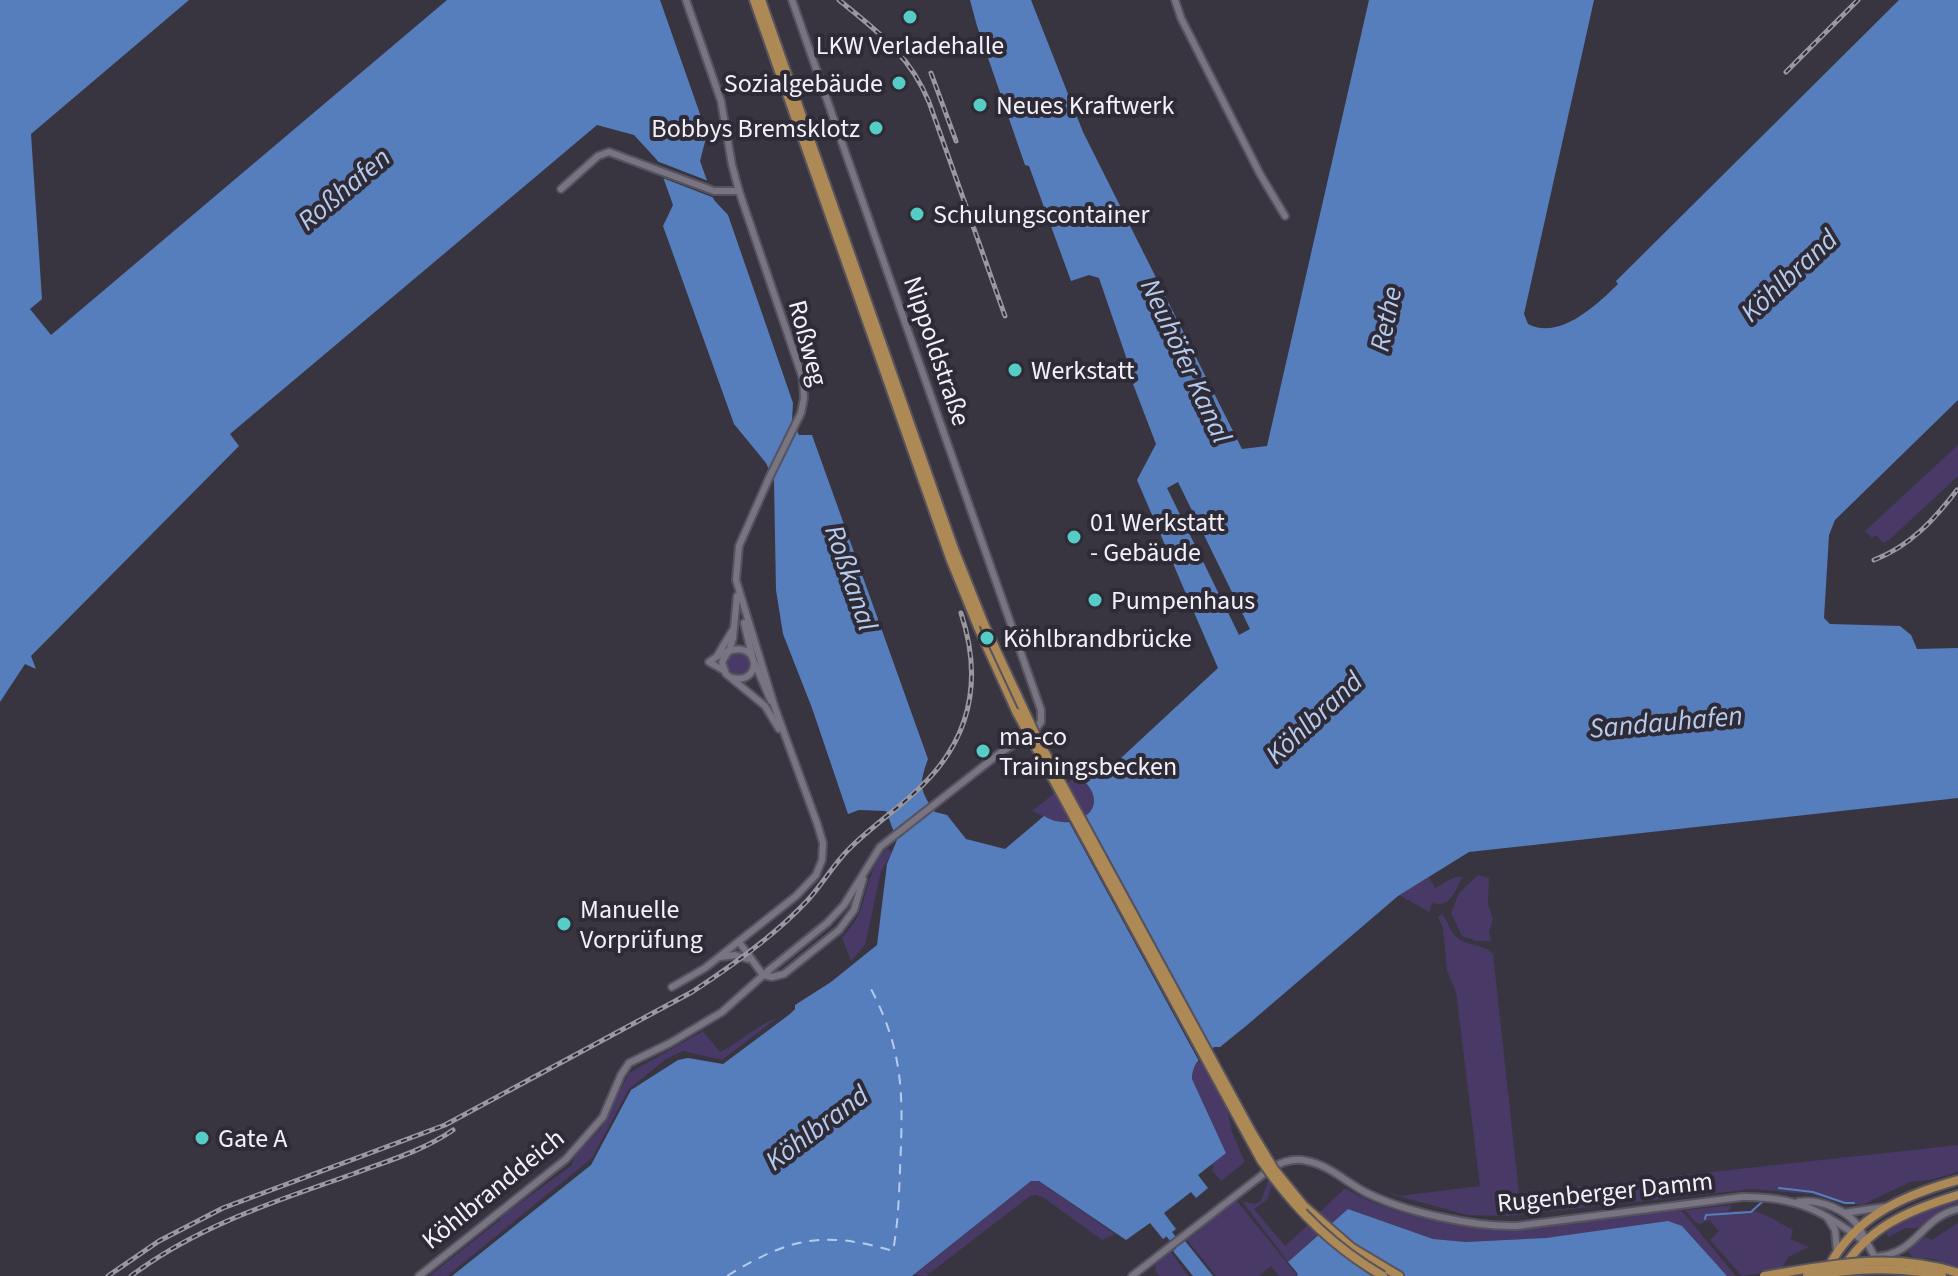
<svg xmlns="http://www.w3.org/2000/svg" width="1958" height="1276" font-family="'Source Sans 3',sans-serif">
	<rect width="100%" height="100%" fill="#383541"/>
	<g fill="#483966">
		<polygon points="1958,445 1958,476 1889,540 1883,543 1876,535 1872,538 1865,531"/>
		<circle cx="738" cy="664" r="12"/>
		<path d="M1079 774C1083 779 1089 784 1092 790 1100 808 1081 826 1063 823 1052 822 1042 815 1032 811Z"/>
		<path d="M888 848 892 853 881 871 865 945 851 961 842 938C849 929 857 920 861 909 868 888 870 864 888 848Z"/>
		<polygon points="1478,875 1489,878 1488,905 1493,919 1489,932 1491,941 1476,941 1462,936 1451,913 1459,893"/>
		<path d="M1429 877 1435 888 1455 877H1463C1454 891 1452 908 1432 903L1429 912 1399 895Z"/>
		<path d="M1442 914C1448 920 1449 930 1456 937 1468 947 1483 943 1493 954L1519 1193 1958 1145V1172L1934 1179 1910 1182 1862 1205 1841 1203 1811 1194 1753 1189 1507 1216 1468 1215 1393 1195 1389 1192 1400 1196 1480 1186 1456 992 1447 971 1443 928 1438 917Z"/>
		<path d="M777 1018 722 1060 683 1051 666 1059 629 1089 592 1158 447 1276H429L501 1219 500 1217 571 1166 575 1156 601 1128 629 1073 703 1031 720 1052C740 1042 755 1026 777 1018Z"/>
		<polygon points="1202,1056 1226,1102 1232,1132 1245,1162 1221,1181 1212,1170 1214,1167 1211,1164 1226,1152 1192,1079 1192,1070"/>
		<polygon points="1270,1176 1274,1180 1267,1200 1254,1209 1285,1246 1308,1225 1319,1234 1288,1262 1242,1201 1254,1204 1261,1201"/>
		<polygon points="1031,1181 1039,1181 1115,1234 1102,1240 1044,1198 1036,1195 1030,1196 930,1273 924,1271 929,1274 927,1276 914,1275"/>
		<path d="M1345 1188C1386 1213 1437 1222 1484 1227L1681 1210 1736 1276H1727L1682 1226 1546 1238 1466 1242 1433 1239 1348 1209 1332 1223 1320 1212Z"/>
		<polygon points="1236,1200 1297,1275 1296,1276 1279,1276 1271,1266 1259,1276 1216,1276 1187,1240"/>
		<path d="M1958 1201V1205C1941 1207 1931 1216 1920 1228H1906L1889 1237 1886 1233 1913 1215Z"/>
		<path d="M1732 1205 1728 1212C1758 1207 1767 1216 1793 1230L1790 1239 1809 1247 1788 1257 1781 1270 1742 1276 1710 1240 1719 1231 1709 1220 1701 1224 1695 1222 1685 1210Z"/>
		<polygon points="1958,1223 1958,1268 1933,1259 1913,1257 1908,1252 1923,1236 1932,1240"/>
		<polygon points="1171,1252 1188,1276 1160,1276 1155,1271 1156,1264"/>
	</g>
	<g fill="#567ebc">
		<path d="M0 0H189L31 134 42 299 30 309 51 335 447 0H660L707 134 700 161 714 200 728 215 793 403 792 420 799 435H812L928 759C919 784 919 790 935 812L947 815 966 839 1005 849 1044 816C1072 834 1112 810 1085 782L1103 767 1107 771 1218 668 1137 480 1156 444 1133 384 1135 383 1099 278 1089 275 1071 281 1029 166 1025 165 977 26 970 0H1031L1083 132 1242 449 1267 446 1369 0H1594L1524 314 1528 324C1559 341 1598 304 1618 284L1616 281 1899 0H1958V400L1835 520 1829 535 1824 618 1830 624 1900 626 1911 635 1917 649 1958 648V798L1469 852 1398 896 1246 1026 1220 1047H1214C1202 1056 1192 1063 1192 1079L1226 1153 1198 1175 1208 1188 1196 1198 1191 1192 1164 1213 1176 1229 1163 1239 1150 1223 1126 1240 1039 1181H1031L912 1276H452L591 1165 631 1090 678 1060 688 1058 723 1064 790 1014 795 1009V1005L831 982 877 945 887 864 897 840 886 811 859 810 848 814 812 708 783 634 776 590 774 481 766 463 734 424 663 226 673 205 657 160 634 135 597 125 230 434 239 446 31 656 36 669 25 664 0 702Z"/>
		<polygon points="1348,1209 1433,1239 1466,1242 1546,1238 1668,1221 1682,1226 1727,1276 1297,1276 1298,1274 1288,1262"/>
		<polygon points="1185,1241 1213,1276 1193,1276 1173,1251"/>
	</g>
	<g fill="#383541">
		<polygon points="654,160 711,182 717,199 660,177"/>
		<polygon points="1178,482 1250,629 1239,635 1167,488"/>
		<polygon points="1084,812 1214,1051 1200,1063 1068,820"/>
	</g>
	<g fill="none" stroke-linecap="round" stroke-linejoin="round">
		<g stroke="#567ebc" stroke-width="2">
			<polyline points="1779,1188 1813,1192 1845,1203 1854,1203"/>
			<polyline points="1705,1219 1706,1215 1751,1212 1762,1202"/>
		</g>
		<polyline stroke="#567ebc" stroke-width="7" points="1164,1228 1184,1252"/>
		<path stroke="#b6ccee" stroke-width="2" stroke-dasharray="10 8" stroke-linecap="butt" d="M727 1276C789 1238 823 1230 893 1251 898 1224 899 1197 900 1170 903 1099 905 1054 871 989"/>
		<defs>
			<g id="minor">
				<polyline points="1175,0 1181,18 1260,174 1285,216"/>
				<polyline points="561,189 598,156 609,152 714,191 739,191"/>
				<polyline points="744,623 752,655"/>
				<polyline points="729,651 733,638 737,596"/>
				<polyline points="728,652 722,662 726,674 765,706 779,729"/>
				<polyline points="717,656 732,631"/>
				<polyline points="755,664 771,701"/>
				<path d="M723 670 709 662C759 623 768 686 732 678"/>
				<polyline points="739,942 763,975"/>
				<polyline points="720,957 735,955 748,959"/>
				<polyline points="763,975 772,977 784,974 839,930 854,910 863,879"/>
				<polyline points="672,987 705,968 796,896 816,875 822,860 823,843 817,823 775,708 736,580 739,546 769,478 801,413 804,398 803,379 739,191 732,165 721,101 686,0"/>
				<path d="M1798 1202C1818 1198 1849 1210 1860 1229 1865 1238 1869 1247 1875 1257 1918 1254 1920 1218 1958 1209"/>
				<polyline points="1844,1213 1885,1207"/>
				<polyline points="1827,1217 1835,1230 1837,1251"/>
				<polyline points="419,1276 566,1159 603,1117 621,1075 629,1063 670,1043 722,1012 769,970 827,923 844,905 880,847 1000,753 1032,733 1041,722 1041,710 792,0"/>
				<path d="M1132 1276 1266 1172C1278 1163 1292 1157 1307 1161 1329 1165 1347 1183 1367 1193 1405 1212 1474 1227 1517 1226L1742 1197C1796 1196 1823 1211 1865 1242"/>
			</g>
			<g id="major">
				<polyline points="754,0 950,558 978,627 1017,713"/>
				<polyline points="761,0 954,549 984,624"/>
				<polyline points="1304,1206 1352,1248 1399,1276"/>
				<path d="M1828 1268C1855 1216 1904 1195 1958 1180"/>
				<path d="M1839 1276C1864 1228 1909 1210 1958 1195"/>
			</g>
		</defs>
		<use href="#minor" stroke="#57535e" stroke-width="10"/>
		<use href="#major" stroke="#57535e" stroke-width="12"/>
		<use href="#minor" stroke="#787482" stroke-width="6"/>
		<use href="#major" stroke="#ad8a55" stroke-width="8"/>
		<defs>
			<g id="rail">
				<path d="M839 0C878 32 909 54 929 102L1005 316"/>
				<polyline points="1786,72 1858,0"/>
				<polyline points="931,73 956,141"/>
				<path d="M1874 560C1910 546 1934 520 1957 490"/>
				<path d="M108 1276 159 1241 223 1208 445 1125 692 992C732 966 774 936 807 901 822 885 833 865 849 849 869 829 892 813 913 794 970 744 984 683 961 613"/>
				<path d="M131 1276C197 1226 276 1201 353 1174 387 1161 423 1151 453 1130"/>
			</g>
		</defs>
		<use href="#rail" stroke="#9a98a1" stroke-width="5"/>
		<use href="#rail" stroke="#2e2b37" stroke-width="2" stroke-dasharray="6" stroke-linecap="butt"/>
		<defs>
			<g id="major-bridge">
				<polyline points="984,624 1037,738 1251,1131 1274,1169 1304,1206"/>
				<path d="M1017 713 1261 1160C1293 1208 1333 1247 1383 1276"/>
				<path d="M1764 1276C1829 1265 1894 1251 1958 1273"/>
				<path d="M1807 1276C1853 1269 1897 1265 1942 1276"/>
			</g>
		</defs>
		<use href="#major-bridge" stroke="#57535e" stroke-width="12" stroke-linecap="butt"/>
		<use href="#major-bridge" stroke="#ad8a55" stroke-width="8"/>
	</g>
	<g fill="#55cdc6" stroke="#2e2b37" stroke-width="3">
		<circle cx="910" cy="17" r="8"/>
		<circle cx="899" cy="83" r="8"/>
		<circle cx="980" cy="105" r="8"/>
		<circle cx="876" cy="128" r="8"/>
		<circle cx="917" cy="214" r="8"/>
		<circle cx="1015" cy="370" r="8"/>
		<circle cx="1074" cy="537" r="8"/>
		<circle cx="1095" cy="600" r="8"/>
		<circle cx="987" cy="638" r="8"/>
		<circle cx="983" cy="751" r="8"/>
		<circle cx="564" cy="924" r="8"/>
		<circle cx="202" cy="1138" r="8"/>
	</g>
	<g text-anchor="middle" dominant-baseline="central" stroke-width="8" stroke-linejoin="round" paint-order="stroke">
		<g font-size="26" fill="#f2f0f8" stroke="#2e2b37" text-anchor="start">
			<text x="910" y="45" text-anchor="middle">LKW Verladehalle</text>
			<text x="883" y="83" text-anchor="end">Sozialgebäude</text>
			<text x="996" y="105">Neues Kraftwerk</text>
			<text x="860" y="128" text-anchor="end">Bobbys Bremsklotz</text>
			<text x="933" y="214">Schulungscontainer</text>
			<text x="1031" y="370">Werkstatt</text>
			<text x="1090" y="522">01 Werkstatt<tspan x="1090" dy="30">- Gebäude</tspan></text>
			<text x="1111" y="600">Pumpenhaus</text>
			<text x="1003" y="638">Köhlbrandbrücke</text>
			<text x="999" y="736">ma-co<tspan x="999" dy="30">Trainingsbecken</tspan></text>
			<text x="580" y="909">Manuelle<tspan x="580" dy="30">Vorprüfung</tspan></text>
			<text x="218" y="1138">Gate A</text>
		</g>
		<g font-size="26" fill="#f2f0f8" stroke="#2e2b37">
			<text transform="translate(808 343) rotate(75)">Roßweg</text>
			<text transform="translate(937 351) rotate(71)">Nippoldstraße</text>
			<text transform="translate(493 1189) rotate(-39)">Köhlbranddeich</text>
			<text transform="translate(1605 1192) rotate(-6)">Rugenberger Damm</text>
		</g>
		<g font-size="28" font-style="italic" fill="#b6ccee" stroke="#2e2b37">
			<text transform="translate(344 189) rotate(-40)">Roßhafen</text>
			<text transform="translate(1789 276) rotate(-43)">Köhlbrand</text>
			<text transform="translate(1386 319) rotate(-78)">Rethe</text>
			<text transform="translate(1186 361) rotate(65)">Neuhöfer Kanal</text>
			<text transform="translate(851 578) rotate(71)">Roßkanal</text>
			<text transform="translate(1314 718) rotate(-43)">Köhlbrand</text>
			<text transform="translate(1666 722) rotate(-5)">Sandauhafen</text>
			<text transform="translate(817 1128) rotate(-37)">Köhlbrand</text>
		</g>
	</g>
</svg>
